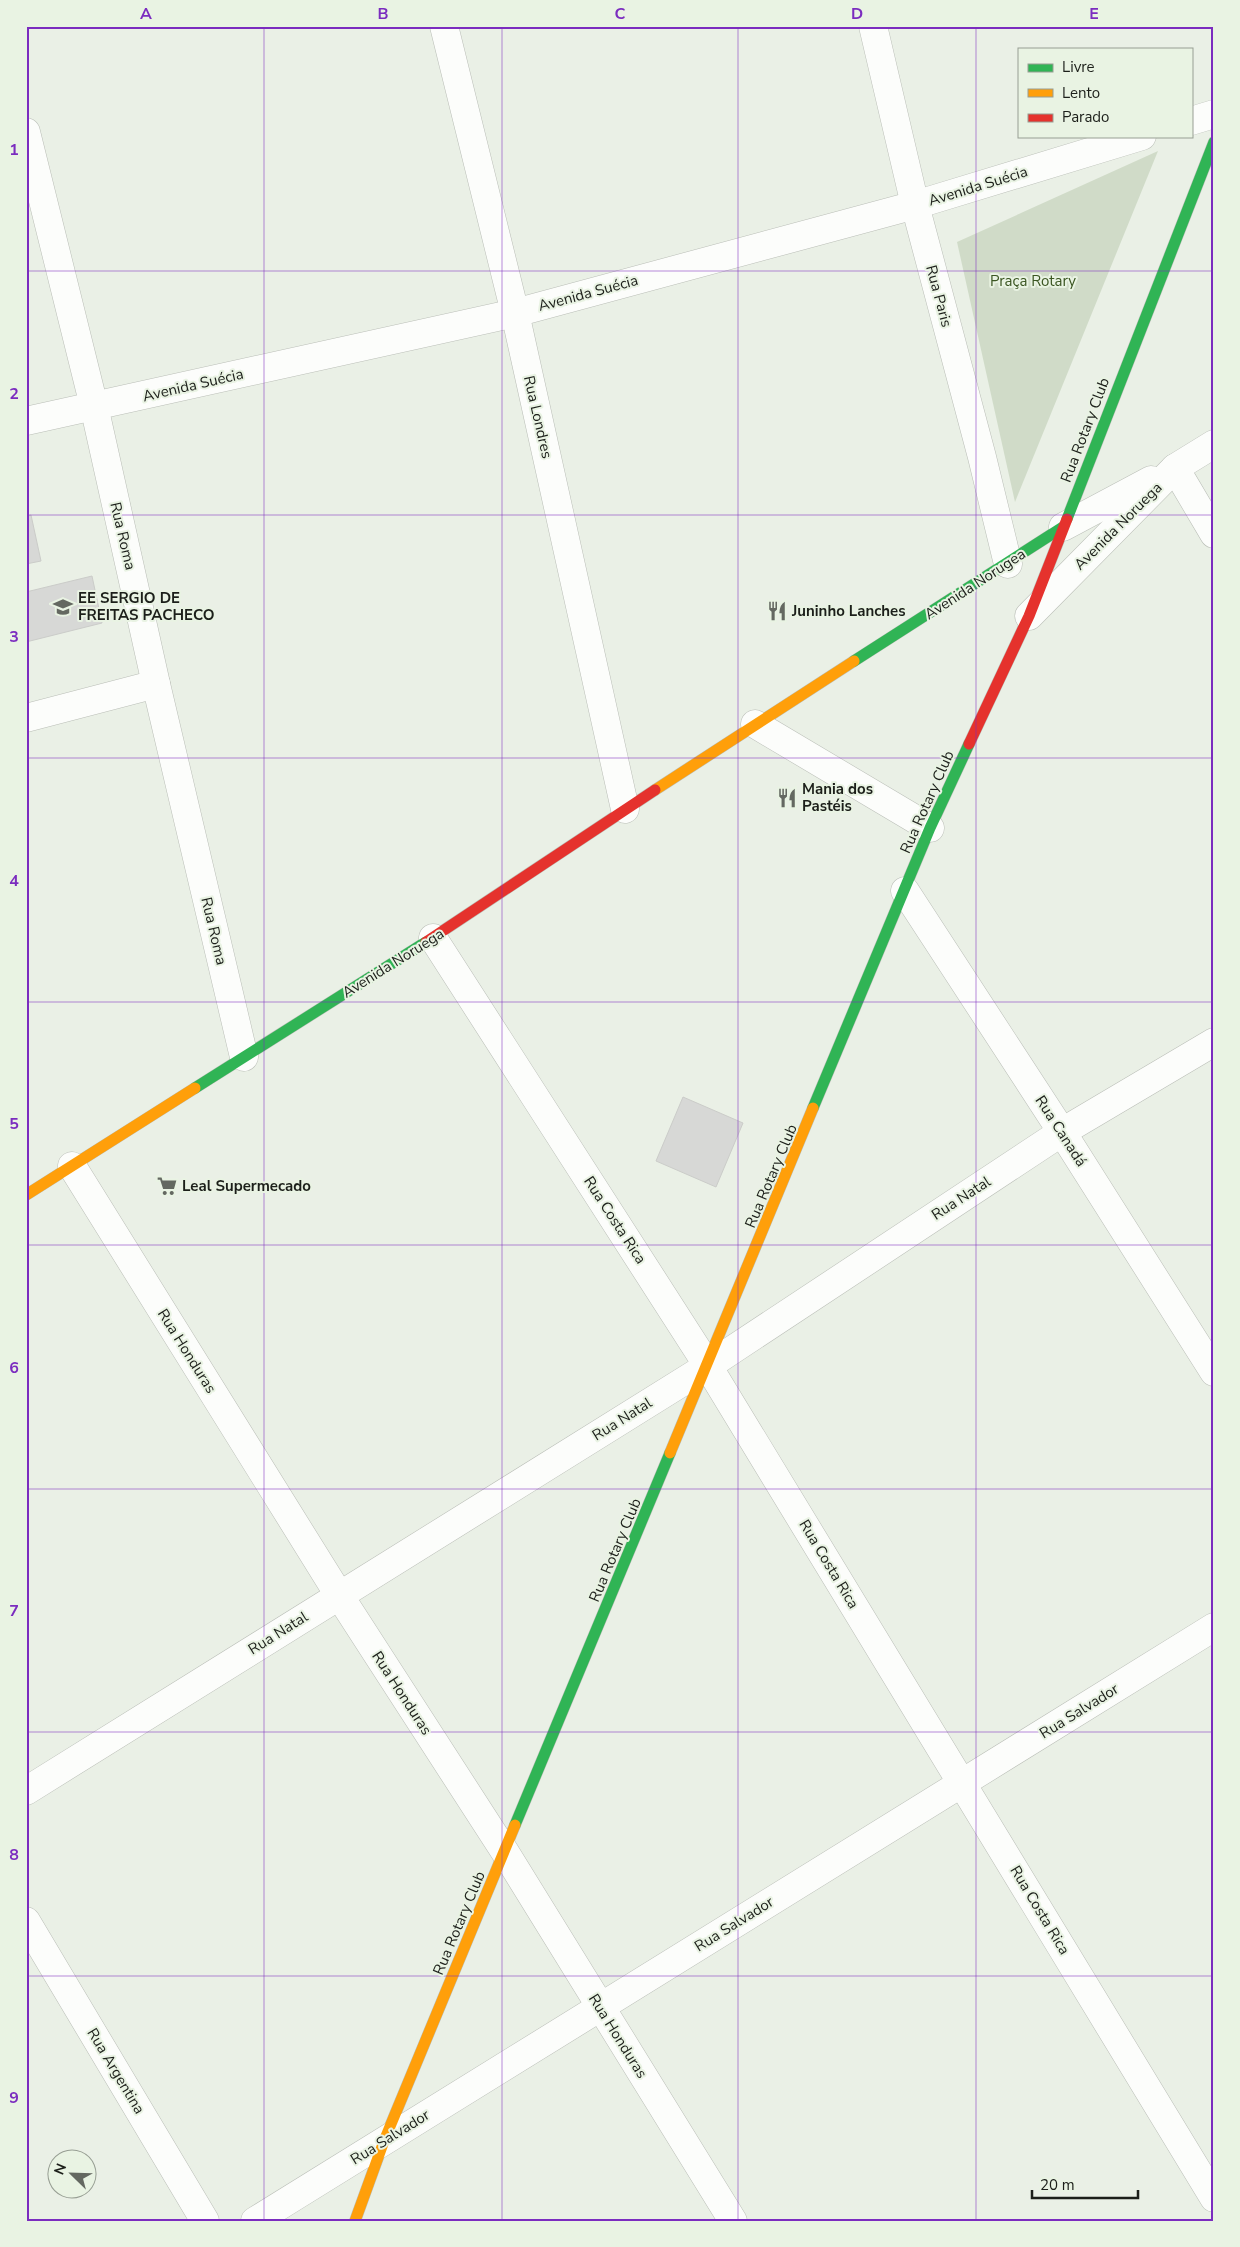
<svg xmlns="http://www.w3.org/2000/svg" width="1240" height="2247" font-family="'Nunito Sans',sans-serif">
	<rect width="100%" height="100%" fill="#eaf0e6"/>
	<polygon fill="#d0dbc8" points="1158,151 1015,502 957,242"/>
	<g fill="#d7d8d6" stroke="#cbccc9">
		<polygon points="31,515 41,561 26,564 26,517"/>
		<polygon points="92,576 102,623 26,642 26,592"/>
		<polygon points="683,1097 743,1123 716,1187 656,1161"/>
	</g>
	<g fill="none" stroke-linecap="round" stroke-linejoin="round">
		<defs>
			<g id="street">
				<polyline points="444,26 515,313 625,809"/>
				<polyline points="873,26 915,205 982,457 1008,564"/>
				<polyline points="1191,121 1214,114"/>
				<polyline points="26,132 94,406 156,684 244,1057"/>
				<polyline points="26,421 515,313 915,205 1142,136"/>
				<polyline points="1175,468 1214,534"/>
				<polyline points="1063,527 1151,480"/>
				<polyline points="1029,616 1175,468 1214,444"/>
				<polyline points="26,718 156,684"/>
				<polyline points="755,724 930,828"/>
				<polyline points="905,891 1062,1132 1214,1372"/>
				<polyline points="433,938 708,1366 1214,2198"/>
				<polyline points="72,1166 339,1595 505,1852 733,2221"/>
				<polyline points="26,1791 708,1366 1062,1132 1214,1042"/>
				<polyline points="26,1921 205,2221"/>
				<polyline points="255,2221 1214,1627"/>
			</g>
			<g id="fast">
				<polyline points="1067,519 1214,142"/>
				<polyline points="854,661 1063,527"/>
				<polyline points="195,1088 426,942"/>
				<polyline points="813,1108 930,828 969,744"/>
				<polyline points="515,1825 670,1453"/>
			</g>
			<g id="slow">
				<polyline points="655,790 854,661"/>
				<polyline points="26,1195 195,1088"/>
				<polyline points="670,1453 813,1108"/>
				<polyline points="355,2221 384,2141 515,1825"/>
			</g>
			<g id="jam">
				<polyline points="969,744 1029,616 1067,519"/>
				<polyline points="426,942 655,790"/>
			</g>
		</defs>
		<use href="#street" stroke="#babeb7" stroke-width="29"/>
		<use href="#fast" stroke="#babeb7" stroke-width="12"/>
		<use href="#slow" stroke="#babeb7" stroke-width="12"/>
		<use href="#jam" stroke="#babeb7" stroke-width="12"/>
		<use href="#street" stroke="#fcfdfb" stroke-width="28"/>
		<use href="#fast" stroke="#30b455" stroke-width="11"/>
		<use href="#slow" stroke="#ff9f0a" stroke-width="11"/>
		<use href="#jam" stroke="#e5322d" stroke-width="11"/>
	</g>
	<path fill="none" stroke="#7b2cbf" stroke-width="1" stroke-opacity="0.55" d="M264 26V2221M502 26V2221M738 26V2221M976 26V2221M26 271H1214M26 515H1214M26 758H1214M26 1002H1214M26 1245H1214M26 1489H1214M26 1732H1214M26 1976H1214"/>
	<defs>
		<symbol id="school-bare" viewBox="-9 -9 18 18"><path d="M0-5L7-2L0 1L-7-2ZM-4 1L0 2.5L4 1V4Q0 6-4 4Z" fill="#646861" stroke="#e9f3e3" stroke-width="2.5" paint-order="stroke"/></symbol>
		<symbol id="restaurant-bare" viewBox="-9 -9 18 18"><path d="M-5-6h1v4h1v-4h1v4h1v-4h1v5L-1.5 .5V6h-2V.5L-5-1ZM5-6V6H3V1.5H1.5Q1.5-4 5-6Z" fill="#646861" stroke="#e9f3e3" stroke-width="2.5" paint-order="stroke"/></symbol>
		<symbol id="supermarket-bare" viewBox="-9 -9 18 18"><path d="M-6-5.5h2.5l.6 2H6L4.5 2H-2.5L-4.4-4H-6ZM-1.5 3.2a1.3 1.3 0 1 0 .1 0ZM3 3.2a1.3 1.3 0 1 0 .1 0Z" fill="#646861" stroke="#e9f3e3" stroke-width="2.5" paint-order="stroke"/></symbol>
	</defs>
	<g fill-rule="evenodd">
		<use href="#school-bare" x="49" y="593" width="28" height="28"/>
		<use href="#restaurant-bare" x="763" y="597" width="28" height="28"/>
		<use href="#restaurant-bare" x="773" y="784" width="28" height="28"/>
		<use href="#supermarket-bare" x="153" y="1172" width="28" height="28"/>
	</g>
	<g text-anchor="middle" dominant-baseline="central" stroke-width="4" stroke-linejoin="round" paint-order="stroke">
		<g font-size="15" fill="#1c1f1a" stroke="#e9f3e3">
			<text transform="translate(978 186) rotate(-17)">Avenida Suécia</text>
			<text transform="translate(588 293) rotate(-15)">Avenida Suécia</text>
			<text transform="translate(939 296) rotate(75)">Rua Paris</text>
			<text transform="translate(193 385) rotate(-13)">Avenida Suécia</text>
			<text transform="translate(538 417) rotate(77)">Rua Londres</text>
			<text transform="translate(1085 430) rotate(-69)">Rua Rotary Club</text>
			<text transform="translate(1118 526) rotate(-45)">Avenida Noruega</text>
			<text transform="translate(123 536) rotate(77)">Rua Roma</text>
			<text transform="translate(975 584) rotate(-33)">Avenida Norugea</text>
			<text transform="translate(927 802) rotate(-66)">Rua Rotary Club</text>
			<text transform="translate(214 931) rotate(77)">Rua Roma</text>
			<text transform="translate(393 963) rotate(-32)">Avenida Noruega</text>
			<text transform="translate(1061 1131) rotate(57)">Rua Canadá</text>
			<text transform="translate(771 1176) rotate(-67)">Rua Rotary Club</text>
			<text transform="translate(961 1198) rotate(-33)">Rua Natal</text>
			<text transform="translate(615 1220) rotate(57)">Rua Costa Rica</text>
			<text transform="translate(187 1351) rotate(58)">Rua Honduras</text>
			<text transform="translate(622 1419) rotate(-32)">Rua Natal</text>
			<text transform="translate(615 1550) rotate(-67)">Rua Rotary Club</text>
			<text transform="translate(829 1564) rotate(59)">Rua Costa Rica</text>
			<text transform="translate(278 1633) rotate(-32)">Rua Natal</text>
			<text transform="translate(402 1693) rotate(57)">Rua Honduras</text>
			<text transform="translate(1079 1711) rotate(-32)">Rua Salvador</text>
			<text transform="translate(1040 1910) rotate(59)">Rua Costa Rica</text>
			<text transform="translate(459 1923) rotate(-67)">Rua Rotary Club</text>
			<text transform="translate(734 1924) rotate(-32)">Rua Salvador</text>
			<text transform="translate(618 2036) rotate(58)">Rua Honduras</text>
			<text transform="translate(116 2071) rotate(59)">Rua Argentina</text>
			<text transform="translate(390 2137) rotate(-32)">Rua Salvador</text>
		</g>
		<g font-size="15" fill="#3b5622" stroke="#e9f3e3">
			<text x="1033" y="281">Praça Rotary</text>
		</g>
		<g font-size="15" font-weight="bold" fill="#1c1f1a" stroke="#e9f3e3" text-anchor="start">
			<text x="78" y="598">EE SERGIO DE<tspan x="78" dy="17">FREITAS PACHECO</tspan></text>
			<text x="792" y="611">Juninho Lanches</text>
			<text x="802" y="789">Mania dos<tspan x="802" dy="17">Pastéis</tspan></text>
			<text x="182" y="1186">Leal Supermecado</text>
		</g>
	</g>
	<rect width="1240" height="2247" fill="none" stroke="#e9f3e3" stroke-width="55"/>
	<rect x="1018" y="48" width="175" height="90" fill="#e9f3e3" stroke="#979e93"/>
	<rect x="1028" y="64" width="25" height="8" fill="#30b455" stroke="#979e93"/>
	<text x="1062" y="72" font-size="15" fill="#1c1f1a">Livre</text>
	<rect x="1028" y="89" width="25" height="8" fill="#ff9f0a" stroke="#979e93"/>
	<text x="1062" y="98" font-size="15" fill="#1c1f1a">Lento</text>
	<rect x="1028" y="114" width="25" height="8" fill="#e5322d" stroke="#979e93"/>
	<text x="1062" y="122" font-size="15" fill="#1c1f1a">Parado</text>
	<g transform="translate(72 2174) rotate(293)"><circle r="24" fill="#e9f3e3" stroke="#979e93"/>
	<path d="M0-4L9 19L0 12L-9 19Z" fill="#646861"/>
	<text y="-8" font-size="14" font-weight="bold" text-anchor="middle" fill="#1c1f1a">N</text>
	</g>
	<path d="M1032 2190v8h106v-8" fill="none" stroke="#1c1f1a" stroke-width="2.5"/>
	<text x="1040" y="2190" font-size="15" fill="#1c1f1a" stroke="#e9f3e3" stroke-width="4" paint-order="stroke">20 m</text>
	<rect x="28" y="28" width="1184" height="2192" fill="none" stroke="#7b2cbf" stroke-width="2"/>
	<g font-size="16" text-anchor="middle" font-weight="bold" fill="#7b2cbf">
		<text x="146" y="19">A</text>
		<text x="383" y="19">B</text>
		<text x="620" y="19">C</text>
		<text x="857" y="19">D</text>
		<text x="1094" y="19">E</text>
		<text x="14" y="155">1</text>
		<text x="14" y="399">2</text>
		<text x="14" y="642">3</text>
		<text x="14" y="886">4</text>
		<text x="14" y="1129">5</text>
		<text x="14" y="1373">6</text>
		<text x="14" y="1616">7</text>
		<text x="14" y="1860">8</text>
		<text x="14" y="2103">9</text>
	</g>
</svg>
